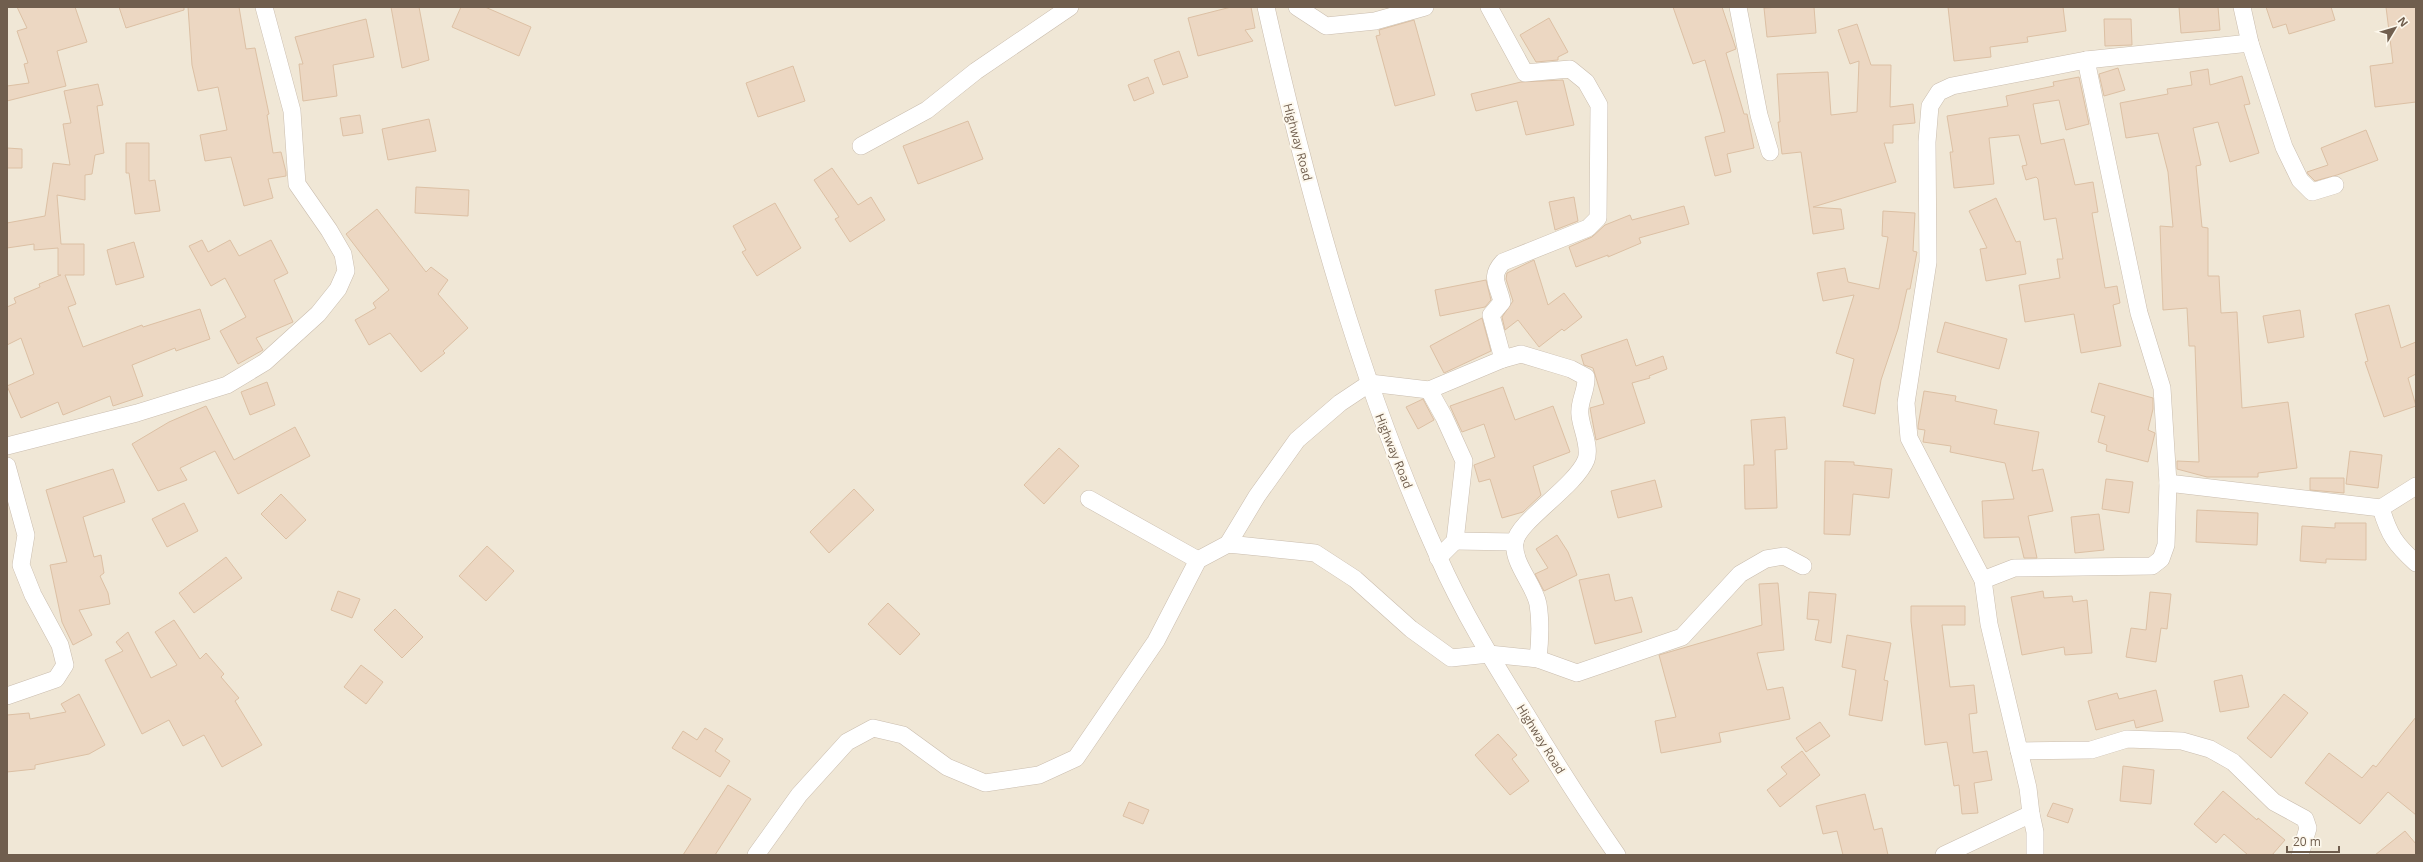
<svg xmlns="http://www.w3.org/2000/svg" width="2423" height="862" font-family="'Open Sans',sans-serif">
	<rect width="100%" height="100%" fill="#faf4e7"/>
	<rect fill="#f0e7d6" x="7" y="7" width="2409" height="848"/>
	<g fill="#ecd7c2" stroke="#dcc0a4">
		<polygon points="17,7 75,7 87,42 57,51 66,86 7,101 7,86 29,83 24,64 28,63 17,31 27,28"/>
		<polygon points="119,7 184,7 184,10 126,28"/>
		<polygon points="188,7 239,7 246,49 255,48 269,114 267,115 273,153 281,152 286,172 286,176 268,179 273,198 244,206 231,157 205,161 200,135 227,130 218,87 198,91 192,65"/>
		<polygon points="391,7 419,7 429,60 402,68"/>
		<polygon points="461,7 485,7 531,27 519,56 452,27"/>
		<polygon points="1231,7 1251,7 1255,28 1245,30 1253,41 1198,56 1188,18"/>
		<polygon points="1673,7 1722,7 1736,49 1726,53 1744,114 1747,114 1754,148 1727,154 1731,172 1715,176 1705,137 1725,132 1721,116 1705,60 1693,64"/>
		<polygon points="1781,7 1814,7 1816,33 1767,37 1764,8"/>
		<polygon points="1948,7 2063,7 2066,31 2027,37 2028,42 1990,47 1991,57 1954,61"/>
		<polygon points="2179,7 2218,7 2220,30 2181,33"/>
		<polygon points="2266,7 2331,7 2335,20 2289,34 2286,24 2273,28"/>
		<polygon points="2386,7 2416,7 2416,102 2375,107 2370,66 2393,63"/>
		<polygon points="1549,18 1568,52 1558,57 1558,60 1536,62 1520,35"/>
		<polygon points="366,19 374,57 333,65 337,96 303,101 299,64 303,64 295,37"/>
		<polygon points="2104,19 2131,19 2132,45 2105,46"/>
		<polygon points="1414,20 1435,95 1395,106 1376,36 1380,35 1379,30"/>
		<polygon points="1857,24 1871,65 1891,65 1890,107 1913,104 1915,123 1893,125 1893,143 1884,143 1896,182 1813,207 1841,209 1844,229 1813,234 1801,152 1782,154 1778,122 1780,122 1777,74 1828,72 1831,115 1857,112 1859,61 1850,64 1838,30"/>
		<polygon points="1179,51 1188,77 1163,85 1154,60"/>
		<polygon points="793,66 805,101 758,117 746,83"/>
		<polygon points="2118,68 2125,90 2104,96 2099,74"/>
		<polygon points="2208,69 2210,85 2242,76 2250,104 2244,105 2259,153 2230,162 2218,122 2193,128 2201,165 2196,166 2202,227 2208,228 2208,276 2219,276 2221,313 2237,312 2242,408 2288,402 2297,468 2258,473 2258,477 2207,477 2177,469 2177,461 2199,462 2195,346 2189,346 2187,308 2163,310 2160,226 2173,227 2168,172 2158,133 2126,138 2120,103 2168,94 2167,89 2192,85 2190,72"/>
		<polygon points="1148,77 1154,93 1134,101 1128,85"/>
		<polygon points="2079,77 2089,124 2066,130 2059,100 2033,104 2041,144 2064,139 2075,185 2093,182 2098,212 2092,213 2105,288 2117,286 2120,303 2113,305 2121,346 2081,353 2074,314 2025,322 2019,285 2060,278 2057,259 2063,259 2056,218 2044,220 2038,179 2036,177 2026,180 2022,166 2027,165 2019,135 1989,138 1994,184 1954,188 1950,152 1953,152 1947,116 2008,106 2006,96 2054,86 2053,82"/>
		<polygon points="1563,80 1574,125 1526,135 1517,101 1476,111 1471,94 1521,82"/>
		<polygon points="98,84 103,105 97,106 104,153 95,155 92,174 85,175 85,200 57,195 61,244 84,244 84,275 65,275 76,304 68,307 83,347 142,325 143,327 200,309 210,339 176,351 175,348 132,365 143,396 113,406 110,396 63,415 58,402 21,418 7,386 34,374 21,338 7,345 7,307 16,303 14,298 40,287 39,284 61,275 58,275 58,248 34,250 34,244 7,248 7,223 45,216 53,163 70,165 63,124 71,123 64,91"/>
		<polygon points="360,115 363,133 343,136 340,118"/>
		<polygon points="429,119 436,151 388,160 382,129"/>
		<polygon points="968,121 983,159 918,184 903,146"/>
		<polygon points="2366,130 2378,160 2337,175 2315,181 2308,174 2307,172 2328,165 2321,148"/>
		<polygon points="126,143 149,143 149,181 155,180 160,211 135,214 129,173 126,173"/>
		<polygon points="7,148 22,149 22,168 7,168"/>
		<polygon points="832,168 858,205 871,197 885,220 850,242 835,219 839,217 814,180"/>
		<polygon points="416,187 469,190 468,216 415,213"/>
		<polygon points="1574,197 1578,221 1555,230 1549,202"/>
		<polygon points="1996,198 2016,242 2020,241 2026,274 1986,281 1980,249 1987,248 1969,211"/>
		<polygon points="775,203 801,248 757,276 742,252 746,250 733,226"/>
		<polygon points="1684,206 1689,224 1639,238 1641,243 1608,257 1608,255 1576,267 1569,247 1592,237 1605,225 1630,215 1632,220"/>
		<polygon points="377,209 426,272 431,267 448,280 438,294 468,328 443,351 445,353 421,372 390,333 369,345 355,320 376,308 373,303 389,290 346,234"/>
		<polygon points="1883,211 1915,213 1913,251 1917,252 1910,289 1907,289 1898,329 1881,380 1875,414 1843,406 1854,359 1836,353 1854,295 1823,301 1817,273 1845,268 1848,282 1879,289 1888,237 1882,236"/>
		<polygon points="202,240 208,252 230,240 239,256 271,240 288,273 274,280 293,322 256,338 263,350 238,364 220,331 246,317 225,278 211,286 189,246"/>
		<polygon points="134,242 144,277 116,285 107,250"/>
		<polygon points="1534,260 1548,305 1564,293 1582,317 1564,331 1562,329 1539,347 1518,320 1505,330 1502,317 1513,301 1506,279 1507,273"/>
		<polygon points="1486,280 1491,300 1485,307 1440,316 1435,290"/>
		<polygon points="2389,305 2401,348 2416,342 2416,374 2408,378 2416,406 2384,417 2365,362 2368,361 2355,314"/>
		<polygon points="2300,310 2304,337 2268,343 2263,316"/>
		<polygon points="1482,318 1491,351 1444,373 1430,346"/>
		<polygon points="1945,322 2007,339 1999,369 1937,352"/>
		<polygon points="1627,339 1636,366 1663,356 1667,369 1649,376 1650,378 1632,383 1645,423 1596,440 1590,408 1604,404 1593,368 1584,365 1581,355"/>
		<polygon points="267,382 275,405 250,415 241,392"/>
		<polygon points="2099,383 2153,398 2153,409 2148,430 2155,433 2148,462 2106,451 2107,445 2098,442 2105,416 2091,412"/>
		<polygon points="1503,387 1515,420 1553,406 1570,452 1533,466 1541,495 1523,512 1502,518 1490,479 1479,482 1474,465 1495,457 1484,424 1462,432 1450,406"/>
		<polygon points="1924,391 1956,396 1955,401 1997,410 1994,424 2039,432 2032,471 2043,469 2053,511 2028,516 2037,558 2024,558 2019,537 1984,538 1982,501 2014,499 2005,463 1950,452 1951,446 1923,442 1925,430 1918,429 1918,426"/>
		<polygon points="1423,399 1434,420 1418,429 1406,407"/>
		<polygon points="206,406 234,460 295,427 310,456 238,494 215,451 180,468 187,480 158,491 132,444 169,422"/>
		<polygon points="1785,417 1787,449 1775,450 1777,508 1745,509 1744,465 1754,465 1751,420"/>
		<polygon points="1059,448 1079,466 1044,504 1024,485"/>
		<polygon points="2350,451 2382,455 2378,488 2346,484"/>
		<polygon points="1825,461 1854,462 1854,465 1892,469 1889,498 1853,494 1850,535 1824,534"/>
		<polygon points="113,469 125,502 83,517 94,557 101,555 104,573 100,576 108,593 110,604 79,610 92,635 73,645 62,622 50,565 67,562 46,490"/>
		<polygon points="2310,478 2344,478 2344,493 2310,490"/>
		<polygon points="2106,479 2133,482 2129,513 2102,509"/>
		<polygon points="1655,480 1662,507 1618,518 1611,491"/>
		<polygon points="854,489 874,510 829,553 810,532"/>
		<polygon points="281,494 306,520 286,539 261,514"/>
		<polygon points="184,503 198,531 167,547 152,519"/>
		<polygon points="2197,510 2258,513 2257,545 2196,542"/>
		<polygon points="2099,514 2104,550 2075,553 2071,517"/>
		<polygon points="2335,523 2366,523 2366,560 2326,559 2326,563 2300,561 2302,526 2335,528"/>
		<polygon points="1557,535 1568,552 1577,575 1544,591 1535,574 1548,568 1536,549"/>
		<polygon points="487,546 514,571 486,601 459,576"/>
		<polygon points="226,557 242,578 194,613 179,593"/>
		<polygon points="1609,574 1615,601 1632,597 1642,632 1595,644 1579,580"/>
		<polygon points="1778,583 1784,650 1757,653 1767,690 1783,687 1790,719 1719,733 1721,742 1661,753 1655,721 1676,717 1659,655 1762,625 1759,584"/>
		<polygon points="338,591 360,599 352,618 331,610"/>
		<polygon points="2043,591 2044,598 2072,596 2073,602 2087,600 2092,653 2065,655 2064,647 2022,655 2011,597"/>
		<polygon points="1809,592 1836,594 1831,643 1815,640 1819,620 1807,619"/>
		<polygon points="2150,592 2171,594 2167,629 2161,628 2156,662 2126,657 2131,628 2146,630"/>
		<polygon points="888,603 920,634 900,655 868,624"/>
		<polygon points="1911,606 1965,606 1965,625 1942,625 1950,687 1974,685 1977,713 1969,714 1973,753 1987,751 1992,780 1974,783 1978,813 1962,814 1959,785 1954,786 1947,742 1925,745 1911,621"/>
		<polygon points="395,609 423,637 402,658 374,630"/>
		<polygon points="174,620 200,659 206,653 224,674 221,677 239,698 235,701 262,745 222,767 204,735 183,746 169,720 142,734 105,660 123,651 116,642 128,632 151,678 177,665 155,632"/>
		<polygon points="1847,635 1891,643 1884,680 1888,681 1882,721 1849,715 1856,670 1842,667"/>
		<polygon points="361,665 383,682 366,704 344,687"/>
		<polygon points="2242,675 2249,707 2220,712 2214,681"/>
		<polygon points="2156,690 2163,721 2136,728 2134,720 2096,730 2088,701 2117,693 2119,699"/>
		<polygon points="79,694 105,745 89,754 35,765 35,769 7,772 7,715 29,713 30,719 66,712 61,704"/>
		<polygon points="2284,694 2308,713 2271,758 2247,738"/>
		<polygon points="2416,717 2416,815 2388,792 2360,824 2305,783 2329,753 2362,778 2373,765 2376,767"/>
		<polygon points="1820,722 1830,736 1806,752 1796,738"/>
		<polygon points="705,728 723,739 715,751 730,761 720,777 672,748 683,731 697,740"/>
		<polygon points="1498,734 1517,755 1512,759 1529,781 1510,795 1475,755"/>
		<polygon points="1802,751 1820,775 1780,807 1767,790 1787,774 1781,767"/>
		<polygon points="2123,766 2154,770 2151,804 2120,801"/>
		<polygon points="728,785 751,799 715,855 683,855"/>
		<polygon points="2223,791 2257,820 2258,818 2285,840 2272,855 2248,855 2224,834 2216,843 2194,824"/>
		<polygon points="1865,794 1874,830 1882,828 1888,855 1843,855 1837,831 1823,834 1816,806"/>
		<polygon points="1129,802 1149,810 1143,824 1123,816"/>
		<polygon points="2053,803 2073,809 2068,823 2047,816"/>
		<polygon points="2405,831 2416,844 2416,855 2375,855"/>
	</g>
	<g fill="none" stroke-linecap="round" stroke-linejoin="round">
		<defs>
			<g id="minor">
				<path d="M1266 7C1308 194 1359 381 1438 556 1462 611 1494 663 1526 714 1555 762 1585 809 1617 855"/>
				<polyline points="1297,7 1326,26 1375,21 1425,7"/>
				<polyline points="1738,7 1759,115 1770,152"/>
				<polyline points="2242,7 2250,43 2284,147 2300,180 2312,192 2335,185"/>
				<polyline points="861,146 927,110 976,71 1070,7"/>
				<path d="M1503 359 1521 354 1571 369 1586 377C1587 390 1578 403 1580 415 1581 428 1591 447 1586 460 1575 487 1518 521 1515 542 1512 563 1534 584 1538 604 1541 622 1540 641 1538 659"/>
				<polyline points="1429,390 1444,417 1464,461 1455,541 1438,558"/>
				<polyline points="7,446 137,413 227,385 265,362 318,314 338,289 346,271 343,254 329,230 297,184 292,111 264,7"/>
				<polyline points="7,466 26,535 21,565 33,595 60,645 65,665 56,679 7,696"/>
				<polyline points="2168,483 2381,508 2416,486"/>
				<polyline points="1089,499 1198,560"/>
				<path d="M2381 508C2389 535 2395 544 2416 563"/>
				<polyline points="1455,541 1515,542"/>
				<path d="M1228 544 1257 496 1297 440 1340 403 1370 383 1429 390 1503 359 1491 315 1502 302C1498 284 1489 277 1503 262L1588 228 1598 218 1599 105 1586 82 1570 69 1525 73 1489 7"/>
				<polyline points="1983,580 2014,568 2152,566 2161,559 2166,545 2168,483 2162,388 2139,313 2086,60"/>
				<polyline points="2019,751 2091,750 2127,739 2182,741 2210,749 2233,762 2274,802 2305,819 2308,828 2300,855"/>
				<polyline points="2031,814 2035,832 2035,855"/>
				<polyline points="756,855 799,795 847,742 873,728 903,735 947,767 985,783 1039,775 1076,758 1156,641 1198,560 1228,544 1315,553 1355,579 1411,629 1451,658 1489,654 1538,659 1577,673 1682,637 1740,574 1766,559 1784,556 1803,566"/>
				<polyline points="1944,855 2031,814 2028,788 1989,624 1983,580 1909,438 1906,403 1928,262 1927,142 1930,106 1939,92 1952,86 2086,60 2250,43"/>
			</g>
		</defs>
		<use href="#minor" stroke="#cabdae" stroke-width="18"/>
		<use href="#minor" stroke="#fff" stroke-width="17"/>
	</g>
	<g text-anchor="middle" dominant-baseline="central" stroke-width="4" stroke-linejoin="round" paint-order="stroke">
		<g font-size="12" fill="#705e4e" stroke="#fdf8ed">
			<text transform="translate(1298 142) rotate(75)">Highway Road</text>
			<text transform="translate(1394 451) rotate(68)">Highway Road</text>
			<text transform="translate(1541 739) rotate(58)">Highway Road</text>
		</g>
	</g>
	<rect width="2423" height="862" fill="none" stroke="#705e4e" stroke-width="16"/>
	<g transform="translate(2395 28) rotate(52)" stroke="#fdf8ed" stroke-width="3" paint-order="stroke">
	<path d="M0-3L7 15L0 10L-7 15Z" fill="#705e4e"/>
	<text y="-6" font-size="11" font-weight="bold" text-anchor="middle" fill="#705e4e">N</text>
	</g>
	<path d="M2287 846v6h52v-6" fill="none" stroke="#705e4e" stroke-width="2"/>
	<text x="2293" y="846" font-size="12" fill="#705e4e" stroke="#fdf8ed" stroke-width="3" paint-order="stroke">20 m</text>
</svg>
